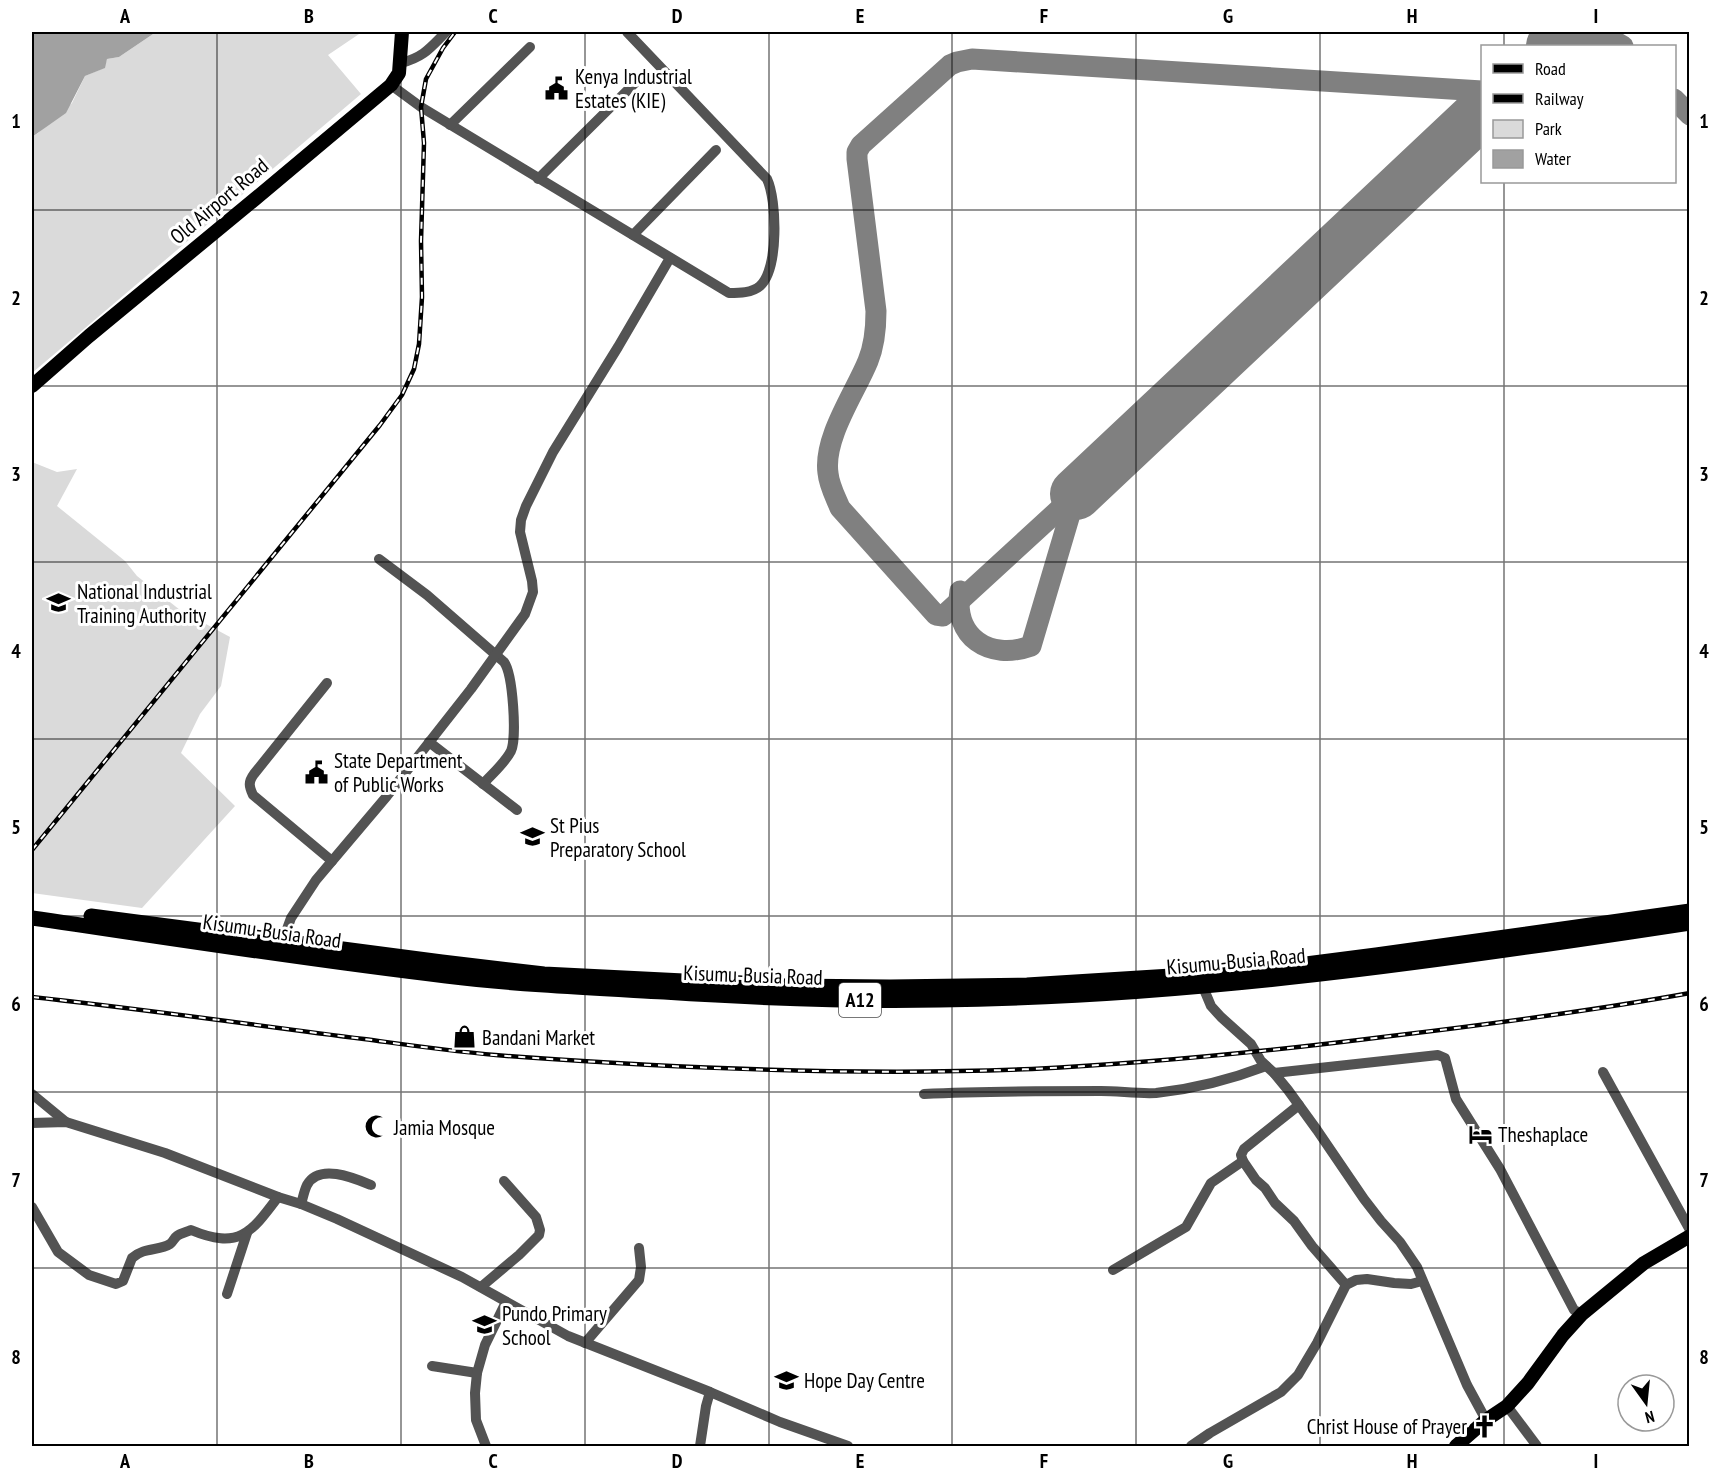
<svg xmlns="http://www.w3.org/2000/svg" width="1721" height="1478" font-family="'PT Sans Narrow',sans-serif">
	<rect width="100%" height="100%" fill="#fff"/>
	<g fill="#dadada">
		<polygon points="156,32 362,32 328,55 361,94 32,373 32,137 38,133 72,103 85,76 104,68 107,59 119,57"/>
		<polygon points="32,462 57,472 77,469 57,506 125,561 137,576 180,610 230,637 221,686 200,714 181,753 235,806 142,908 32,893"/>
	</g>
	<polygon fill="#a1a1a1" points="32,32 156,32 119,57 107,59 105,68 85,76 66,113 32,137"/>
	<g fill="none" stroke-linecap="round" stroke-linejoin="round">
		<g stroke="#808080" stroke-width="21">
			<path d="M1553 46C1575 33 1601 32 1623 46"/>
			<polyline points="1674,99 1690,115"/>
			<path d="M1076 494 943 616 936 615 840 508C835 496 829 485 828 473 823 438 855 393 868 361 875 344 876 328 876 311L857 159V152L861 145 950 65 957 62 972 59 1482 91"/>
			<path d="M960 591C953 637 989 661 1031 646L1076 494"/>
		</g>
		<g stroke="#808080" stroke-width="52">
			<polyline points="1552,46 1568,32"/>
			<polyline points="1076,494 1482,112"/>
		</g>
		<g stroke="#535353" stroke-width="10">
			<path d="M401 63C424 57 430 48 446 32"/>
			<path d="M391 85 421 107 729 293C739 293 752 293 760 286 779 269 777 200 767 179L627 32"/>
			<polyline points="450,125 530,47"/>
			<polyline points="538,179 642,76"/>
			<polyline points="633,235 716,150"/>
			<path d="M379 559 427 595 504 662C513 674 517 738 511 751 505 763 492 774 483 784"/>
			<path d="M327 683 254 774C248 782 249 786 253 795L332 861"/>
			<polyline points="429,742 517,810"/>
			<polyline points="283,940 291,918 316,880 387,796 471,689 525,614 533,592 532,581 520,532 521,520 526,506 553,452 618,347 670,258"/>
			<polyline points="1203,987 1211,1006 1221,1017 1251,1044 1261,1061 1274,1073 1288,1090 1317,1130 1364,1199 1381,1221 1400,1242 1417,1267 1467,1385 1486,1420"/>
			<polyline points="1603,1072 1690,1230"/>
			<polyline points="1274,1073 1438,1055 1445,1058 1456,1099 1500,1169 1574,1310 1582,1314"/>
			<polyline points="32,1094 66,1122"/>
			<path d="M924 1094C983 1091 1042 1091 1101 1091 1119 1091 1138 1094 1156 1093 1193 1089 1232 1079 1266 1066"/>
			<polyline points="1299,1105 1244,1149 1241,1155 1243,1161 1256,1180 1265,1188 1275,1203 1294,1221 1312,1246 1346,1285"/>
			<polyline points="32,1123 66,1122 165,1153 278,1197 301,1204 337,1219 462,1277 568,1336 710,1392 780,1422 848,1446"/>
			<path d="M301 1204C303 1198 304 1191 307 1185 319 1163 354 1178 371 1185"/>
			<path d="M32 1207 58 1252 89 1275 116 1284 123 1281 132 1258C144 1247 159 1251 170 1244 173 1242 174 1238 177 1236 181 1233 187 1232 191 1230 239 1250 251 1233 278 1197"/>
			<polyline points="1113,1270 1186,1227 1211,1183 1243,1161"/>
			<polyline points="481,1287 519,1255 539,1235 540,1230 536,1217 504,1181"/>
			<polyline points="227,1294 247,1233"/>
			<polyline points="585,1343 639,1280 641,1267 639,1248"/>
			<polyline points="432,1366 477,1373"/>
			<polyline points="1507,1406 1537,1446"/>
			<polyline points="486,1446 476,1420 475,1393 477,1373 485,1345 506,1302"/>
			<polyline points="700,1446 706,1406 710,1392"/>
			<polyline points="1191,1446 1210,1433 1281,1392 1298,1375 1317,1343 1346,1285 1356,1280 1367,1279 1394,1283 1411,1284 1422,1281"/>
		</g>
		<g stroke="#000" stroke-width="14">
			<polyline points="32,386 89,336 255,199 391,85 399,73 402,32"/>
			<polyline points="1456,1446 1486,1420 1507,1406 1528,1383 1563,1335 1582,1314 1644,1263 1690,1236"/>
		</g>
		<g stroke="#000" stroke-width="15">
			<polyline points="91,916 442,962 544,974 786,986 890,987 1027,985 1251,971 1376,955 1690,911"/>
			<path d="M32 918C170 938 308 960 446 976 519 985 591 988 664 992 756 998 848 1002 940 1000 1192 997 1441 961 1690 923"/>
		</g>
		<defs>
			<g id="rail">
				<polyline points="32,850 380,425 402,395 414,369 419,344 422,297 421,241 424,143 421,107 426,79 443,48 455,32"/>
				<path d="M32 997C143 1009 253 1025 364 1039 416 1046 469 1054 522 1057 692 1069 862 1076 1032 1069 1153 1063 1272 1051 1391 1036 1491 1024 1591 1011 1690 993"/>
			</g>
		</defs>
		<use href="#rail" stroke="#000" stroke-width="4.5"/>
		<use href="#rail" stroke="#fff" stroke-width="2" stroke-dasharray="7" stroke-linecap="butt"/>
	</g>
	<path fill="none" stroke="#000" stroke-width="1.5" stroke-opacity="0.55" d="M217 32V1446M401 32V1446M585 32V1446M769 32V1446M952 32V1446M1136 32V1446M1320 32V1446M1504 32V46M1504 182V1446M32 210H1690M32 386H1690M32 562H1690M32 739H1690M32 916H1690M32 1092H1690M32 1268H1690"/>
	<defs>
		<symbol id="civic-bare" viewBox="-9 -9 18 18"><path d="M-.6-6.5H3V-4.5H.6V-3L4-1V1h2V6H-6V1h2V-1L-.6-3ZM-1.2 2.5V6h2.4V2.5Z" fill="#000" stroke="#fff" stroke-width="2.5" paint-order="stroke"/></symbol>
		<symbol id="university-bare" viewBox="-9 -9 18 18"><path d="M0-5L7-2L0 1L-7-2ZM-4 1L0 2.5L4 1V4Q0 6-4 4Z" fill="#000" stroke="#fff" stroke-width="2.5" paint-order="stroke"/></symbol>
		<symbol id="school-bare" viewBox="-9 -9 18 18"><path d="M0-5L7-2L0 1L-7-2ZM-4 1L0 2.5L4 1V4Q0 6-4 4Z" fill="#000" stroke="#fff" stroke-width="2.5" paint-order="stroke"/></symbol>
		<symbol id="shop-bare" viewBox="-9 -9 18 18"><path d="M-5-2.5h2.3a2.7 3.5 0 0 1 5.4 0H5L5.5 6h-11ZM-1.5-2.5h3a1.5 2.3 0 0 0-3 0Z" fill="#000" stroke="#fff" stroke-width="2.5" paint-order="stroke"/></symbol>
		<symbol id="mosque-bare" viewBox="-9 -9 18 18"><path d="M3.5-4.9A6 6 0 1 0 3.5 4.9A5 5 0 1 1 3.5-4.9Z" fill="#000" stroke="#fff" stroke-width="2.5" paint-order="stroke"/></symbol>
		<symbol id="hotel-bare" viewBox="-9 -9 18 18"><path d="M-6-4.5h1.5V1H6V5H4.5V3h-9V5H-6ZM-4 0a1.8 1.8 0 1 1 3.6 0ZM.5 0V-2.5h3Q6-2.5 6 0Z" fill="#000" stroke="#fff" stroke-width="2.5" paint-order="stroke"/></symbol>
		<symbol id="church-bare" viewBox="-9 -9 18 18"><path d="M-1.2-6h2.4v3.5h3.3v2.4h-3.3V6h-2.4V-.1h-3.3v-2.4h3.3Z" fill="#000" stroke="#fff" stroke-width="2.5" paint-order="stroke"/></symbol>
	</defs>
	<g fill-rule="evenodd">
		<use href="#civic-bare" x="540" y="72" width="33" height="33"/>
		<use href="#university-bare" x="42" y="586" width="33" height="33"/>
		<use href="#civic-bare" x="300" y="756" width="33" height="33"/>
		<use href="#school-bare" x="516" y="820" width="33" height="33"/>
		<use href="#shop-bare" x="448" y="1020" width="33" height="33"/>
		<use href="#mosque-bare" x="360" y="1110" width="33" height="33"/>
		<use href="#hotel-bare" x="1464" y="1118" width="33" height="33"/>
		<use href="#school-bare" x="468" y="1308" width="33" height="33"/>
		<use href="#school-bare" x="770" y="1364" width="33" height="33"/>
		<use href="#church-bare" x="1468" y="1410" width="33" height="33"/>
	</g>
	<g text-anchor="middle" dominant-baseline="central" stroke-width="6" stroke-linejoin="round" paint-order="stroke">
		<rect fill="#fff" stroke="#4c4c4c" stroke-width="1.5" x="839" y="983" width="42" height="34" rx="4.5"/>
		<g font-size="20" font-weight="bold" fill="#000">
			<text x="860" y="1000">A12</text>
		</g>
		<g font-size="21" fill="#000" stroke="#fff" text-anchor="start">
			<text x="575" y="76">Kenya Industrial<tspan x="575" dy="24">Estates (KIE)</tspan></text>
			<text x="77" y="591">National Industrial<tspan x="77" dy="24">Training Authority</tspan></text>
			<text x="334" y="760">State Department<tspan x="334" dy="24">of Public Works</tspan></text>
			<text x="550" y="825">St Pius<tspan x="550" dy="24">Preparatory School</tspan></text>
			<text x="482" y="1037">Bandani Market</text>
			<text x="394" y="1127">Jamia Mosque</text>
			<text x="1498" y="1134">Theshaplace</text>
			<text x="502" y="1313">Pundo Primary<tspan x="502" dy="24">School</tspan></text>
			<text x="804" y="1380">Hope Day Centre</text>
			<text x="1467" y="1426" text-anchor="end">Christ House of Prayer</text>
		</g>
		<g font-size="21" fill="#000" stroke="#fff">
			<text transform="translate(219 201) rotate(-40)">Old Airport Road</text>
			<text transform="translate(272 931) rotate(8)">Kisumu-Busia Road</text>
			<text transform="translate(1236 961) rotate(-5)">Kisumu-Busia Road</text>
			<text transform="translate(753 975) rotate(2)">Kisumu-Busia Road</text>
		</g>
	</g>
	<rect width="1721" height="1478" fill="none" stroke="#ffffff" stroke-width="66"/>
	<rect x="1481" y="45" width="195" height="138" fill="#ffffff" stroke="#999999" stroke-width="1.5"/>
	<rect x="1493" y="64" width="30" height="9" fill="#000000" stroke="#999999" stroke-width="1.5"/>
	<text x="1535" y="75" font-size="18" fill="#000000">Road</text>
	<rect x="1493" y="94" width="30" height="9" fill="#000000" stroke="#999999" stroke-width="1.5"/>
	<text x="1535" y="105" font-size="18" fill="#000000">Railway</text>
	<rect x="1493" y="120" width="30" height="18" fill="#dadada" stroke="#999999" stroke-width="1.5"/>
	<text x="1535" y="135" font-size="18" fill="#000000">Park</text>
	<rect x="1493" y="150" width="30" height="18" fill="#a1a1a1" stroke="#999999" stroke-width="1.5"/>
	<text x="1535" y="165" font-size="18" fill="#000000">Water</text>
	<g transform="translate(1646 1403) rotate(165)"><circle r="28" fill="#ffffff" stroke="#999999" stroke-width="1.5"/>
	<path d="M0-4.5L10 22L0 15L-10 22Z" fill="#000000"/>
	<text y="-9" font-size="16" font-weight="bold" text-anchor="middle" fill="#000000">N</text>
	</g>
	<rect x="33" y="33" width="1655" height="1412" fill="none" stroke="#000" stroke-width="2"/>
	<g font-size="20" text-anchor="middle" font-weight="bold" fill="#000">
		<text x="125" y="23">A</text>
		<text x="309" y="23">B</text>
		<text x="493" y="23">C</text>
		<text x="677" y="23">D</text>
		<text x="860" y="23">E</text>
		<text x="1044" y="23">F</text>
		<text x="1228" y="23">G</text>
		<text x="1412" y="23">H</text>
		<text x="1596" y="23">I</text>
		<text x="16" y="128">1</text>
		<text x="1704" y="128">1</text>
		<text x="16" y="305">2</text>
		<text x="1704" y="305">2</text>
		<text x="16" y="481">3</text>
		<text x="1704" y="481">3</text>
		<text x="16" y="658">4</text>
		<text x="1704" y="658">4</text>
		<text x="16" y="834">5</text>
		<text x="1704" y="834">5</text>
		<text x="16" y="1011">6</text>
		<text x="1704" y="1011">6</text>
		<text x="16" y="1187">7</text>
		<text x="1704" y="1187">7</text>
		<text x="16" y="1364">8</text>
		<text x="1704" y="1364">8</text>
		<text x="125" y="1468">A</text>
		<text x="309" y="1468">B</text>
		<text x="493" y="1468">C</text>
		<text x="677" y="1468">D</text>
		<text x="860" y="1468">E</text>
		<text x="1044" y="1468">F</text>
		<text x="1228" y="1468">G</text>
		<text x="1412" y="1468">H</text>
		<text x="1596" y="1468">I</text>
	</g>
</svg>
